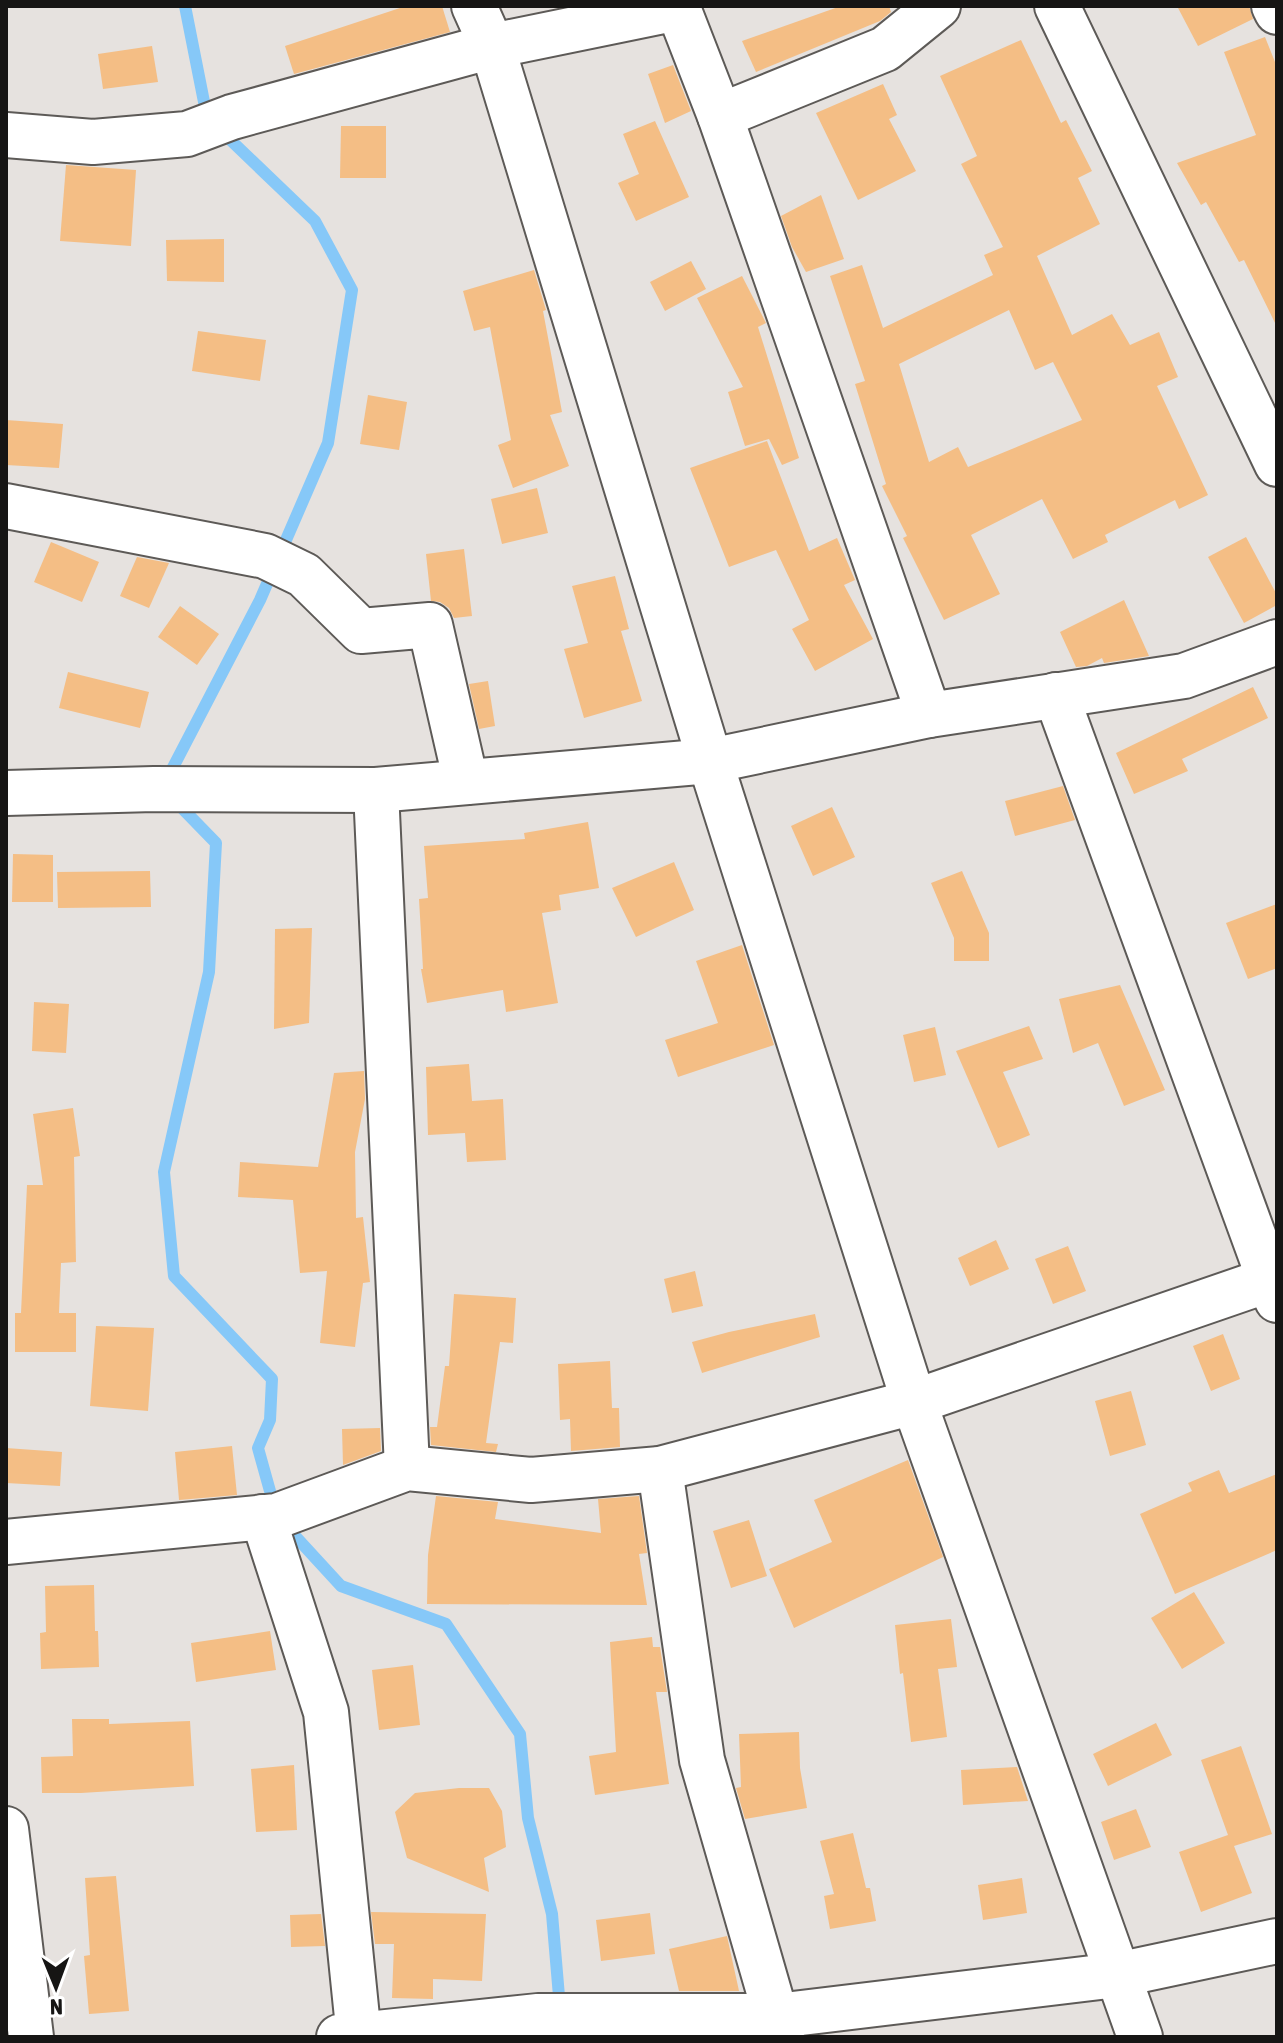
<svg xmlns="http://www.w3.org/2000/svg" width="1283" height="2043" font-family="'Asap Condensed',sans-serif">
	<rect width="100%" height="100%" fill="#e6e2df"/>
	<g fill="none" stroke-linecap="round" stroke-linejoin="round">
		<g stroke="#86c8f8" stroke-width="12">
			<polyline points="185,6 207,117"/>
			<polyline points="169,779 168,777 260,600 328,443 352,290 315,221 220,130"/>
			<polyline points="177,800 179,805 216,843 209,972 164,1172 174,1276 272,1379 270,1420 258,1448 275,1509"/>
			<polyline points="284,1524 341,1586 446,1624 520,1734 528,1818 552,1914 560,2008"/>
		</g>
	</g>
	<g fill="#f4be85" fill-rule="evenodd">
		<polygon points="406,6 442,6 450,32 294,74 285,46"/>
		<polygon points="841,6 889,6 891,12 880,21 756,72 742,41"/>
		<polygon points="1177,6 1249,6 1253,19 1198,46"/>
		<polygon points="1265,37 1277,67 1277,327 1244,260 1239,262 1206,202 1201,205 1177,163 1256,135 1224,52"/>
		<path d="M1021 40 1061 123 1066 120 1092 171 1078 178 1100 224 1037 256 1072 335 1112 314 1130 345 1159 332 1178 377 1157 386 1208 495 1179 509 1175 500 1105 535 1108 542 1073 559 1042 499 971 535 1000 594 944 620 903 538 907 536 882 486 886 484 855 384 865 381 830 276 862 265 883 328 993 275 984 255 1003 247 961 164 977 156 940 76ZM1009 310 1035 370 1053 362 1082 420 968 467 958 447 929 462 899 364Z"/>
		<polygon points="152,46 158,82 103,89 98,54"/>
		<polygon points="673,65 691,111 665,123 648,74"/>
		<polygon points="883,84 897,115 889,119 916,171 858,200 816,113"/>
		<polygon points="655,121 689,197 636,221 618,183 639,174 623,134"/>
		<polygon points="341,126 386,126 386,178 340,178"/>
		<polygon points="66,165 136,170 131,246 60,241"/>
		<polygon points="821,195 844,259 806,272 792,247 781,216"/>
		<polygon points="224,239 224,282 167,281 166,240"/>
		<polygon points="691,261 706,289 665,311 650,282"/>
		<polygon points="534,270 546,310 543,311 562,412 550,415 569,466 513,488 498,445 511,440 490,327 474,331 463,291"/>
		<polygon points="742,276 766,323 758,327 799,458 782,465 769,439 745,446 728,392 743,387 697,298"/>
		<polygon points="198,331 266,340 260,381 192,371"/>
		<polygon points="368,395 407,402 399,450 360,444"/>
		<polygon points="6,420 63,424 59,468 6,465"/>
		<polygon points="767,441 809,551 837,538 855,580 844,585 873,639 815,671 792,629 809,620 776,550 729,567 690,468"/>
		<polygon points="537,488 548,533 502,544 491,499"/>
		<polygon points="1246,537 1277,595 1277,605 1244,623 1208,557"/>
		<polygon points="51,542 99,562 82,602 34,582"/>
		<polygon points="464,549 472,616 454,618 449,608 440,602 431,601 426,554"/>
		<polygon points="137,557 169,563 149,608 120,596"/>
		<polygon points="615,576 629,629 621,631 642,701 584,718 564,649 588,643 572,586"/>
		<polygon points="1124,600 1149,656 1104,663 1102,658 1087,666 1076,667 1060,632"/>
		<polygon points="180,606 219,634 197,665 158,637"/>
		<polygon points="68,672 149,692 140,728 59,708"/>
		<polygon points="488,681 495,726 479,729 469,684"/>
		<polygon points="1253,687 1268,718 1182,759 1188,771 1134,794 1116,753"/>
		<polygon points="1063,786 1075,820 1015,836 1005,801"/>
		<polygon points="832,807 855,857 813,876 791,826"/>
		<polygon points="588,822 599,888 559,895 561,910 542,913 558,1003 506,1012 503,990 427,1003 421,969 423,969 419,899 428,898 424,846 525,839 524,833"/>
		<polygon points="13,854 53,855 53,902 12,902"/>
		<polygon points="674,862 694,910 636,937 612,888"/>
		<polygon points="150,871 151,907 58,908 57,872"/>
		<polygon points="962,871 989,933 989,961 954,961 954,938 931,883"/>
		<polygon points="1277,904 1277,968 1248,979 1226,923"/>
		<polygon points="312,928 309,1023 274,1029 275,929"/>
		<polygon points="742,945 774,1045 678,1077 665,1040 718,1023 696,961"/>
		<polygon points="1120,985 1165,1090 1124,1106 1098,1043 1073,1053 1059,999"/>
		<polygon points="34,1002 69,1004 66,1053 32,1051"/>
		<polygon points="1029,1026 1043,1059 1003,1072 1030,1135 998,1148 956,1051"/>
		<polygon points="935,1027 946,1075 914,1082 903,1035"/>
		<polygon points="469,1064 472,1101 503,1099 506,1160 467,1162 465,1133 428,1135 426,1067"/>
		<polygon points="364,1071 365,1099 355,1152 356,1218 363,1217 370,1282 363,1283 355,1347 320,1343 327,1271 300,1273 293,1200 238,1197 240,1162 318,1167 334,1073"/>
		<polygon points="73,1108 80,1156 74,1157 76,1262 61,1263 59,1313 76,1313 76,1352 15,1352 15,1313 21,1313 27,1185 43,1185 33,1114"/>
		<polygon points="996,1240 1009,1269 970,1286 958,1258"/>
		<polygon points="1068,1246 1086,1291 1053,1304 1035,1259"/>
		<polygon points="695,1271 703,1306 672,1313 664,1279"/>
		<polygon points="454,1294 516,1298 513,1343 500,1342 486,1443 498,1444 496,1452 431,1445 430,1427 437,1427 445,1366 449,1366"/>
		<polygon points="815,1314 820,1337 702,1373 692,1342 729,1332"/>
		<polygon points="96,1326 154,1328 148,1411 90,1406"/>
		<polygon points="1223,1334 1240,1379 1211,1391 1193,1346"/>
		<polygon points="610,1361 612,1408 619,1408 620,1447 571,1451 570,1419 560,1420 558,1364"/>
		<polygon points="1131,1391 1146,1445 1110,1456 1095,1401"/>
		<polygon points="380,1428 381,1451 343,1465 342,1429"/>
		<polygon points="232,1446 237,1495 179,1500 175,1452"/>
		<polygon points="6,1448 62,1452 60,1486 6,1483"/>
		<polygon points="908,1460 943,1557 794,1628 769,1569 832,1542 814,1500"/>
		<polygon points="1219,1470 1229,1493 1277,1474 1277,1550 1175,1594 1140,1514 1192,1491 1188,1483"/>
		<polygon points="436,1496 498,1502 495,1519 601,1533 598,1499 639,1496 647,1553 639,1554 647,1605 427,1604 428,1555"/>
		<polygon points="749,1520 767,1576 731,1588 713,1531"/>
		<polygon points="94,1585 95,1631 98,1631 99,1667 41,1669 40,1633 46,1632 45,1586"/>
		<polygon points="1194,1592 1225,1643 1182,1669 1151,1618"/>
		<polygon points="951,1619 957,1667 938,1669 947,1737 911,1742 903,1673 900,1674 895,1625"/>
		<polygon points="270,1631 276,1670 196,1682 191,1643"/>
		<polygon points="652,1637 653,1647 660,1647 667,1692 656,1692 669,1784 595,1795 589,1756 616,1752 610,1642"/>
		<polygon points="413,1665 420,1725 379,1730 372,1670"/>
		<polygon points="72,1719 109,1719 109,1724 190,1721 194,1786 81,1793 42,1793 41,1757 73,1756"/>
		<polygon points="1156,1723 1172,1755 1108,1786 1093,1754"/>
		<polygon points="799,1732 800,1768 807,1808 745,1819 736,1788 741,1787 739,1734"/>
		<polygon points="1241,1746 1272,1834 1234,1846 1252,1893 1201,1912 1179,1852 1228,1835 1201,1760"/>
		<polygon points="294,1765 297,1830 256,1832 251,1769"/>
		<polygon points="1017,1767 1028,1801 963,1805 961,1770"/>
		<polygon points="459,1788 489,1788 502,1811 506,1847 484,1858 489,1892 407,1858 395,1812 415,1793"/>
		<polygon points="1136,1809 1151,1847 1114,1860 1101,1822"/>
		<polygon points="853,1833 866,1888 870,1888 876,1921 830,1929 824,1896 834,1894 820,1841"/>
		<polygon points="116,1876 129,2011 89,2014 84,1956 90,1955 85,1878"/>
		<polygon points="1022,1878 1027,1913 983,1920 978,1885"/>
		<polygon points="371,1912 486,1914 482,1981 433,1979 433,1999 392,1998 394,1944 375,1944"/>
		<polygon points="650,1913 655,1954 601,1961 596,1920"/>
		<polygon points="321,1914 325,1946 291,1947 290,1915"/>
		<polygon points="727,1936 739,1991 679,1991 669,1949"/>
	</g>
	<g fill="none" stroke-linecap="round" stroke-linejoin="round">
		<defs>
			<g id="minor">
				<polyline points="474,6 492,46 710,761 914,1402 1140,2037"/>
				<polyline points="1057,6 1277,464"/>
				<polyline points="1274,6 1277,12"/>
				<polyline points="720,116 885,49 938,6"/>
				<polyline points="6,135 93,142 187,134 232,117 492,46 678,8 720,116 929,715"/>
				<polyline points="6,506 265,556 304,575 361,631 430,625 466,782"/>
				<polyline points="1056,695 1277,1300"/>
				<polyline points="376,790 407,1468"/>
				<polyline points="6,793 154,789 376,790 710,761 929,715 1184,676 1277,642"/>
				<polyline points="660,1469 702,1760 782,2037"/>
				<polyline points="263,1517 326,1712 359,2037"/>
				<polyline points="6,1542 277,1516 407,1468 531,1480 660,1469 914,1402 1277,1277"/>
				<polyline points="6,1829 31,2037"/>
				<polyline points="339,2037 538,2016 776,2016 1117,1975 1277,1941"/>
			</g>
		</defs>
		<use href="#minor" stroke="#5d5a57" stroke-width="48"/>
		<use href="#minor" stroke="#fff" stroke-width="44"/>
	</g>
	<rect width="1283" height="2043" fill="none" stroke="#161514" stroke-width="16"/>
	<g transform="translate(56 1987) rotate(179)" stroke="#ffffff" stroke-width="6" paint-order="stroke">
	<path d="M0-6L14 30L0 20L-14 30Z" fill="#161514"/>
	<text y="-12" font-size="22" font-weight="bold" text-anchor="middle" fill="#161514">N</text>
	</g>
</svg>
